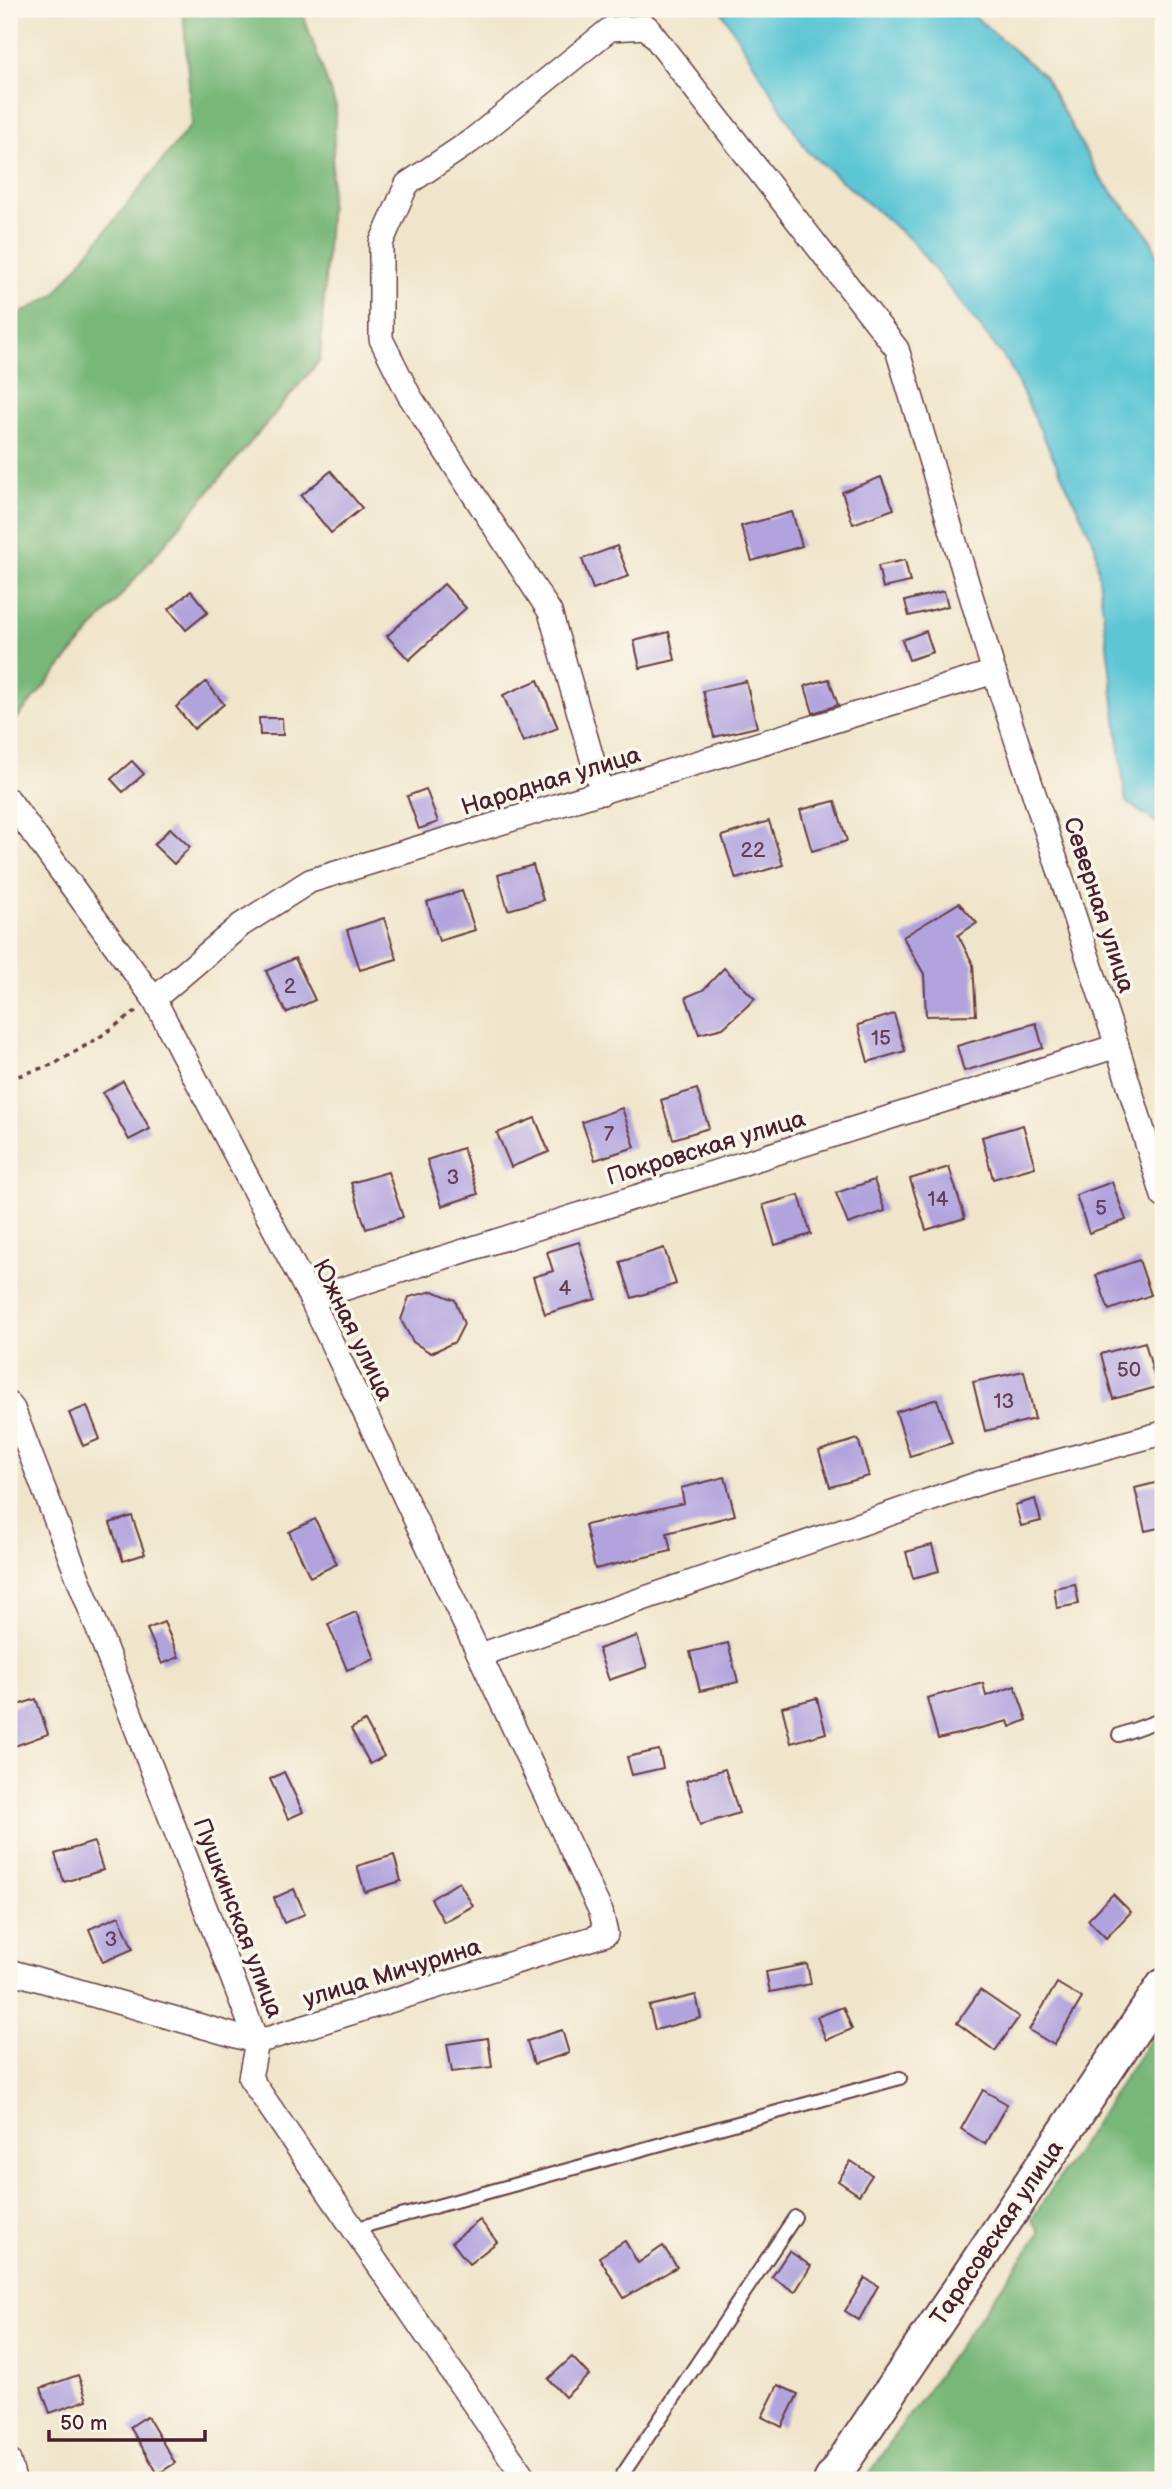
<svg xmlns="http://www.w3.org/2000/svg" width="1172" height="2489" font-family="'Balsamiq Sans',sans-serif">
	<rect width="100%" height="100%" fill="#fbf7ec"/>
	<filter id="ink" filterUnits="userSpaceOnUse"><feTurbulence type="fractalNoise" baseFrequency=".0143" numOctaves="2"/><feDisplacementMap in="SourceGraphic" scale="14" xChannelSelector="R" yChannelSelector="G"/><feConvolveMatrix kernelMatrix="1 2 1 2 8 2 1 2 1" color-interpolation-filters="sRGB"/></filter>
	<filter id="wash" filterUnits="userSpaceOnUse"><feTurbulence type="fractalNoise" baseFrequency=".00686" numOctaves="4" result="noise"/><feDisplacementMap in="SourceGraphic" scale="28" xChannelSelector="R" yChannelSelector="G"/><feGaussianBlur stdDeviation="1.57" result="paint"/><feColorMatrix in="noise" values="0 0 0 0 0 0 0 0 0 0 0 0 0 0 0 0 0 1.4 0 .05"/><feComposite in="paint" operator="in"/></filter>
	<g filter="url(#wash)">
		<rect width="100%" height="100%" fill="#f0e5ca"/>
		<g fill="#77b778" stroke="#606b52" stroke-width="2">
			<polygon points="183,9 301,9 336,107 320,360 9,728 9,320 54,295 192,124"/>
			<polygon points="1163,2019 1163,2480 866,2480 892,2439 1040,2233 1032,2219"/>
		</g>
		<polygon fill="#5bc6d5" stroke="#527280" stroke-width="2" points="720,9 966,9 1044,76 1100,178 1149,236 1163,268 1163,827 1126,802 1095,545 1009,364 912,241 808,152"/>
		<g id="blocks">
			<g fill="#b0a3de">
				<polygon points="331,471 362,508 331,533 301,496"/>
				<polygon points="881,477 894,509 853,524 842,492"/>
				<polygon points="792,512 802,546 752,561 741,526"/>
				<polygon points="617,546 629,576 593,589 582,559"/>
				<polygon points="905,560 910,582 883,588 878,566"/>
				<polygon points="444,584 466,608 409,660 387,636"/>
				<polygon points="191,591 208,612 186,630 169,609"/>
				<polygon points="944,591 948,606 909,616 905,601"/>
				<polygon points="926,631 933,652 909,660 902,640"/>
				<polygon points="669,632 675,660 640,668 634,641"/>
				<polygon points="829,679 838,705 813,713 805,686"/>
				<polygon points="538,680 558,728 523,742 503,695"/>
				<polygon points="746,681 757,727 714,737 703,691"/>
				<polygon points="206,682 224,704 194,729 176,707"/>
				<polygon points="259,718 282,718 283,735 260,735"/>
				<polygon points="132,761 144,774 123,792 111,779"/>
				<polygon points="426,789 438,822 419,829 407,796"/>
				<polygon points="835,801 847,841 812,851 800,810"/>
				<polygon points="769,821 783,865 736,879 722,836"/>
				<polygon points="170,828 190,847 174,864 154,845"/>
				<polygon points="533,865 543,900 508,910 498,875"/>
				<polygon points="462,891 475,930 439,941 427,902"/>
				<polygon points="959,903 977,923 958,935 973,964 976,1015 926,1016 924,974 903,937"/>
				<polygon points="384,918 397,959 360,970 347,930"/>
				<polygon points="295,958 315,1000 286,1013 266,971"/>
				<polygon points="724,968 755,999 723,1028 699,1034 686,997 703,990"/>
				<polygon points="894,1014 905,1051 868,1062 858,1025"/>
				<polygon points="1036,1023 1043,1048 964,1071 957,1046"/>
				<polygon points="123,1081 150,1129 129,1140 103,1093"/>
				<polygon points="697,1089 709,1128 673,1139 661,1100"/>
				<polygon points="622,1108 635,1147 595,1160 582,1122"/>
				<polygon points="535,1118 549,1152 511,1167 497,1133"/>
				<polygon points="1023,1125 1035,1167 993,1179 982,1137"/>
				<polygon points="463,1148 478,1194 442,1206 427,1160"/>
				<polygon points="949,1167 965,1218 926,1230 910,1179"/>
				<polygon points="388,1172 403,1217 366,1229 351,1183"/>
				<polygon points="874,1180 885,1211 848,1224 836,1193"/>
				<polygon points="1112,1182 1126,1220 1089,1233 1076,1195"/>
				<polygon points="799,1195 811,1234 775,1245 763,1205"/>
				<polygon points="579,1242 596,1299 545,1314 533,1277 553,1271 547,1252"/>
				<polygon points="664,1248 676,1284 632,1298 620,1262"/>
				<polygon points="1139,1260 1151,1295 1109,1310 1096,1275"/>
				<polygon points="433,1291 455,1300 464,1324 455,1342 431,1353 413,1342 401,1320 409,1297"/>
				<polygon points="1145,1342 1157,1387 1113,1399 1101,1354"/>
				<polygon points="1024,1371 1035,1419 985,1431 973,1382"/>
				<polygon points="937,1399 952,1443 910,1456 896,1412"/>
				<polygon points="87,1406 100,1439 83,1446 69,1413"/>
				<polygon points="858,1439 869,1476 830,1487 819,1451"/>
				<polygon points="725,1477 735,1515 667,1533 671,1551 595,1569 585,1525 684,1503 681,1488"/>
				<polygon points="1163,1481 1163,1527 1145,1531 1135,1488"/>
				<polygon points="1035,1499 1041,1521 1021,1526 1015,1505"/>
				<polygon points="132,1516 145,1554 123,1561 110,1523"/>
				<polygon points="315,1519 337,1564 310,1577 289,1532"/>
				<polygon points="932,1545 939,1571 913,1578 906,1552"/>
				<polygon points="1075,1584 1079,1604 1057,1608 1054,1588"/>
				<polygon points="356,1612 375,1659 347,1670 328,1624"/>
				<polygon points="164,1622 179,1657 162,1664 147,1629"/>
				<polygon points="637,1636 647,1667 609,1680 598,1649"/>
				<polygon points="728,1643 738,1682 700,1691 690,1652"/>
				<polygon points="983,1683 986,1696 1015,1686 1027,1720 1010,1727 1008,1721 938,1739 927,1698"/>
				<polygon points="817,1698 826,1733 791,1743 782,1707"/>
				<polygon points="36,1699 48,1734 9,1748 9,1708"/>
				<polygon points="365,1721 384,1756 370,1764 351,1729"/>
				<polygon points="659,1750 663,1768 632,1775 627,1757"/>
				<polygon points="725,1769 739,1813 700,1825 686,1781"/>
				<polygon points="284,1772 303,1812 288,1819 270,1779"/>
				<polygon points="94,1842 103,1870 64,1882 55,1854"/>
				<polygon points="394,1855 401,1881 365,1892 357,1866"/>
				<polygon points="459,1882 473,1906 444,1922 431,1899"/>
				<polygon points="294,1889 305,1914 284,1923 274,1898"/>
				<polygon points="1113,1894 1131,1912 1106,1938 1088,1920"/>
				<polygon points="119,1916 133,1949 103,1962 89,1929"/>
				<polygon points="807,1964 811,1984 770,1992 766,1972"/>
				<polygon points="1057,1983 1082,1998 1054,2045 1029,2030"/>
				<polygon points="980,1990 1019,2017 995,2051 957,2023"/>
				<polygon points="696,1995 701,2018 655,2030 649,2006"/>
				<polygon points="843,2007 852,2029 826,2040 817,2017"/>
				<polygon points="562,2030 569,2053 534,2064 527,2041"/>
				<polygon points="488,2038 492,2067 452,2072 447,2044"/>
				<polygon points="983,2090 1007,2104 985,2144 961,2129"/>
				<polygon points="851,2161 872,2175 859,2195 838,2181"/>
				<polygon points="480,2220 497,2242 469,2264 452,2242"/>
				<polygon points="625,2241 638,2263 663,2246 677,2267 624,2298 599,2257"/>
				<polygon points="789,2251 811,2266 795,2292 772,2277"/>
				<polygon points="865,2278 878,2286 859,2320 845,2311"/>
				<polygon points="572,2357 589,2375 565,2397 548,2379"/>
				<polygon points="78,2375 87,2400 50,2413 41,2388"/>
				<polygon points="778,2385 798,2394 782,2427 762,2417"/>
				<polygon points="147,2416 175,2463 158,2474 130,2427"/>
			</g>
		</g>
	</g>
	<g filter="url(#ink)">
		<use href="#blocks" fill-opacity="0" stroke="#633d43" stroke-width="2"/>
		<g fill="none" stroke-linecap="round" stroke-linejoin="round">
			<defs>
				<g id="lane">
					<polyline points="1119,1735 1163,1719"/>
					<polyline points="354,2229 900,2078"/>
					<polyline points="619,2480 795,2217"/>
				</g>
				<g id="street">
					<polyline points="602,793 550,612 409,395 381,339 381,243 407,184 471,141 610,29 647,27 897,349 994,672 1117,1046 1163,1196"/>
					<polyline points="9,800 154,999 311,1299 601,1912 606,1934 257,2042 9,1971"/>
					<polyline points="154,999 241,925 310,881 994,672"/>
					<polyline points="311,1299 1117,1046"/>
					<polyline points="9,1404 13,1409 257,2042 250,2078 526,2480"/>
					<polyline points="480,1655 985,1481 1163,1433"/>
					<polyline points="9,2461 14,2480"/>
				</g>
				<polyline id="secondary" points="831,2480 1163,1986"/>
			</defs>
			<use href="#lane" stroke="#633d43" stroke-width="16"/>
			<use href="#street" stroke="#633d43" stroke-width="26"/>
			<use href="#secondary" stroke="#633d43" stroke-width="37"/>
			<polyline stroke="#633d43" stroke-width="3.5" stroke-dasharray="5 5" stroke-linecap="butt" points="9,1079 54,1064 97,1039 136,1011"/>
			<use href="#lane" stroke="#fff" stroke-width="12"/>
			<use href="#street" stroke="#fff" stroke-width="23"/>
			<use href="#secondary" stroke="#fff" stroke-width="33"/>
		</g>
	</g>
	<g text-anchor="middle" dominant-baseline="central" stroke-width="7" stroke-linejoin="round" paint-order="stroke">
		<g font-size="21" fill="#644058">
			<text x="753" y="850">22</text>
			<text x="290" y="986">2</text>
			<text x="881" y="1038">15</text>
			<text x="609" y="1134">7</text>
			<text x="453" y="1177">3</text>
			<text x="938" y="1199">14</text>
			<text x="1101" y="1208">5</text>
			<text x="565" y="1288">4</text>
			<text x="1129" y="1370">50</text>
			<text x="1004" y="1401">13</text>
			<text x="111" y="1939">3</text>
		</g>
		<g font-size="24" fill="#4a1f2b" stroke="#fbf7ec">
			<text transform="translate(551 781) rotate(-17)">Народная улица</text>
			<text transform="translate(1099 905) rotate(72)">Северная улица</text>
			<text transform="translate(706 1148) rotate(-17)">Покровская улица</text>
			<text transform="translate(353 1330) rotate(64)">Южная улица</text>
			<text transform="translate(238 1918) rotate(69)">Пушкинская улица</text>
			<text transform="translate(392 1973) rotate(-17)">улица Мичурина</text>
			<text transform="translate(997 2233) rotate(-56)">Тарасовская улица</text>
		</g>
	</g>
	<rect width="1172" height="2489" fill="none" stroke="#fbf7ec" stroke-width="35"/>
	<path d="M49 2430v10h156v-10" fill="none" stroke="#4a1f2b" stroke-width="3.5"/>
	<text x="60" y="2430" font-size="21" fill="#4a1f2b" stroke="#fbf7ec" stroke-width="5" paint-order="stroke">50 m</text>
</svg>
